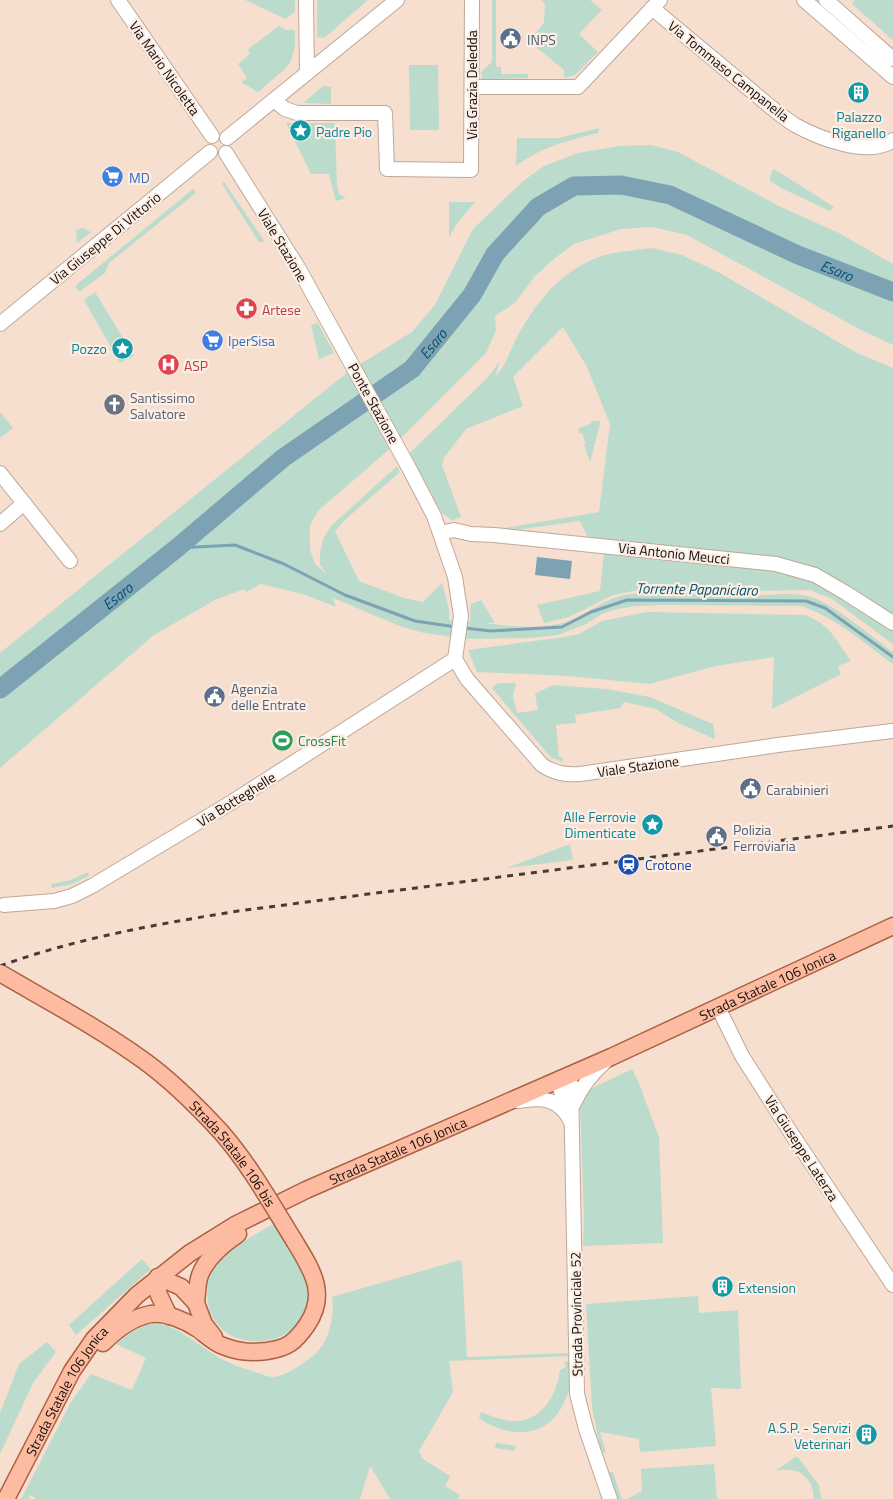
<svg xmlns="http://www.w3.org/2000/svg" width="893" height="1499" font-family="'Titillium Web',sans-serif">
	<rect width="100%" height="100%" fill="#f6dfcf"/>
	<g fill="#bbdccc">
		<polygon points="245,0 295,0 295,11 286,19"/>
		<polygon points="317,0 368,0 324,38 317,37"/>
		<polygon points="492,0 496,0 496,67 501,67 501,74 528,74 528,78 482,79 481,72 492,62"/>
		<polygon points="541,0 590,0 602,10 579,34 598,52 575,75 564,78 564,70 531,43 531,38 544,23 545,4"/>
		<polygon points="855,0 893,0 893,40 852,4"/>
		<polygon points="279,26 287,30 295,30 295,46 291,61 285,69 258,92 241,82 247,78 238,64 250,54 248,49"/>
		<polygon points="409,65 438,65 439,130 410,130"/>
		<polygon points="323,86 331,87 331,104 303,103"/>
		<polygon points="286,123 335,123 337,186 339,194 346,198 336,201 329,174 311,174"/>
		<path d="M599 128 598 133C569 140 541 147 516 166L517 138H559Z"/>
		<path d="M651 145 678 152 779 206 839 233 893 264V345L861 330 687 235 652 227 621 229 574 244 555 258 535 276 515 303 495 316 496 330 486 353 392 447 319 510 310 525V550L315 564 327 574 320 565V553L323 539 331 526 397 466 400 472 346 519 335 531 359 581 404 598 423 602 442 583 449 609V620L470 622 471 604 481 600 495 623H483C509 626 540 630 566 622 586 615 603 599 625 595 665 588 706 596 746 596 767 596 791 591 811 597 834 604 872 637 893 652V664C864 643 835 617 801 606L663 605 636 606 617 609 602 614 586 624 558 635 531 638 468 639 424 633 402 627 333 598 336 607 306 595 261 584 246 592 244 589 215 600 154 635 0 768V653L349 371 412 332 435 305 473 229 522 182 544 166 578 153 619 146Z"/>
		<polygon points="773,169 779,172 834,207 830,211 781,188 769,180"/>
		<polygon points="224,182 265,242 259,242 222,184"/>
		<polygon points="193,189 196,193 109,263 105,273 79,292 75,286"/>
		<polygon points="449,202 475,202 456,225 449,237"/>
		<polygon points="83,228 91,232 77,243 76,230"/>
		<path d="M652 248 682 255 718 272 857 353 893 368V614C857 591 824 568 782 558L588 538 580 521 516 530 499 529 599 512 610 424 587 367 563 327 513 377 523 406 466 429 444 458 442 465 461 517 452 520 441 512 410 453 488 377 500 361 495 377C499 372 503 367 506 361 511 351 515 339 521 330 541 295 569 264 609 254 623 251 638 250 652 248Z"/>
		<polygon points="95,292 134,356 120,363 84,300"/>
		<polygon points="318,323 334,353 319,359 311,325"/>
		<polygon points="0,412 13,428 0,438"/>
		<polygon points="592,421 599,421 600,424 590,462 584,445 586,444 582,433 580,433 578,429 590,424"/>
		<path d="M604 552 782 571C826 585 855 605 893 630V644L832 599 810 590 750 591 653 587 613 595 569 617 544 623 537 605 600 591Z"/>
		<path d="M647 612 805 615C831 625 835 639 851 661L838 666 841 674 772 709 774 657 716 666 649 684 569 676 477 672 468 650 564 637 579 634 602 621Z"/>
		<polygon points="498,683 514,683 516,684 513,696 517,713 538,710 535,694 553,685 606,689 650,697 713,724 715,739 678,723 656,709 624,702 620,708 575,715 576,723 556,725 559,757 562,757 563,762 552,758 547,753 492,688"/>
		<polygon points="570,844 573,860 507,868"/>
		<polygon points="88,872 89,876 72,884 52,888 51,884 71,880"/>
		<polygon points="632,1069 638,1081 659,1137 663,1243 583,1246 584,1221 580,1103 588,1090"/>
		<path d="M273 1224C281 1236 302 1264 305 1276 325 1353 217 1362 208 1303 206 1290 207 1278 215 1267 227 1249 255 1235 273 1224Z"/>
		<polygon points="142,1259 151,1269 76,1335 69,1325"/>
		<path d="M460 1260 462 1264 467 1357 570 1353V1356L449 1361 453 1392 419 1451 423 1459 450 1476 445 1486 460 1495 458 1499H390L370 1466 360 1499H37L30 1495 28 1499H21L71 1402 91 1374 132 1390 146 1358 116 1344C130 1333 144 1320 163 1325 179 1328 193 1341 206 1349 222 1361 239 1367 258 1373 262 1374 268 1377 273 1377 284 1377 304 1363 313 1356 329 1343 335 1316 332 1297Z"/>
		<polygon points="698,1296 699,1313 738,1310 741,1389 711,1388 716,1446 640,1452 639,1439 600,1432 606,1453 601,1452 592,1407 586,1304"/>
		<polygon points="47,1342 56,1352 33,1383 0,1454 0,1413 19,1364"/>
		<path d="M570 1361C570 1369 572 1377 571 1384 570 1391 566 1397 564 1403 547 1439 509 1439 479 1418L481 1412C493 1417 506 1422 519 1421 544 1418 557 1393 560 1370L566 1367 564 1362Z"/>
		<polygon points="496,1443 516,1446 514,1451 495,1448"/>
		<path d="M797 1456 819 1485 821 1499H814C813 1475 797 1466 775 1471Z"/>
		<polygon points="714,1464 717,1499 627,1499 642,1491 641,1469"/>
		<polygon points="607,1472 613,1472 622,1499 617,1499"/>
	</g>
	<polygon fill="#7da2b4" points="537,557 572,561 570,579 535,575"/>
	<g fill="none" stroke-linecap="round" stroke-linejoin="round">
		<g stroke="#7da2b4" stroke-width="3">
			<polyline points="177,548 235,545 284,564 345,595 415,621 456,627"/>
			<polyline points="464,628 491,631 562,627 591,612 627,600 806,601 825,608 893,657"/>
		</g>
		<path stroke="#7da2b4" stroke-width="19" id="s1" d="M0 689 177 548 283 458 412 369 472 295 495 254 538 207 574 186 621 185 670 195 798 255 893 292"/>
		<defs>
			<g id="minor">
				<polyline points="118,0 212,136"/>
				<polyline points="306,0 307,73"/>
				<polyline points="804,0 893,77"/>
				<polyline points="826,0 893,59"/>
				<path d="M652 8C682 33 711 57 741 82 758 96 776 113 795 125 818 138 870 158 893 140"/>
				<polyline points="472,87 578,87 660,0"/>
				<polyline points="274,100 285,109 297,113 385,113 387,169 471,170 472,0"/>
				<polyline points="227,138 397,0"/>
				<path d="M226 153 299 269 409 468 434 516 455 577 461 616 455 659 467 679 542 765C554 773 565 775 580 774L778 745 892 731"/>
				<polyline points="0,324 210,152"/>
				<polyline points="0,473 70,561"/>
				<polyline points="0,524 24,503"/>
				<polyline points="440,533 454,530 471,534 494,535 776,564 815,575 846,593 893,623"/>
				<polyline points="4,905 54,901 72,896 92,886 232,802 455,659"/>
				<polyline points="718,1007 742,1056 791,1133 893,1285"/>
				<polyline points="568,1076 571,1084 577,1394 586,1429 610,1499"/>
				<polyline points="561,1079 560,1088 568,1113"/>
				<path d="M518 1101C542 1097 560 1098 571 1122"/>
				<path d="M573 1105C581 1087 591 1074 606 1061"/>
			</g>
			<g id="major">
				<polyline points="158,1277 181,1287 196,1303 204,1324 214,1337"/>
				<polyline points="158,1277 158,1293 169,1316"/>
				<path d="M196 1303C197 1294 197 1283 200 1275 207 1257 223 1244 238 1234"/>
				<path d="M103 1343C116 1330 133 1317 151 1314 166 1312 186 1321 198 1329 206 1335 214 1343 223 1346 239 1352 250 1353 267 1351 288 1348 295 1342 307 1325 328 1294 312 1270 295 1242"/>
				<path id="s2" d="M6 1499 72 1371 94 1339 137 1295 190 1253 235 1225 306 1190 611 1057 893 926"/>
			</g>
		</defs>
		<use href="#minor" stroke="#bea899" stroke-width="16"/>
		<use href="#major" stroke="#ab6244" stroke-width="19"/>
		<use href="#minor" stroke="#fff" stroke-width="14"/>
		<use href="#major" stroke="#fdbca1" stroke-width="16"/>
		<path stroke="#473c35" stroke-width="3" stroke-dasharray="6 6" stroke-linecap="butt" d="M0 966C77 938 158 924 238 911L893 826"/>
		<defs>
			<g id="major-bridge">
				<path id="s3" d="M0 973C48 1001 97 1027 143 1060 171 1080 197 1106 221 1132 250 1165 272 1205 295 1242"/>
			</g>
		</defs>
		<use href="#major-bridge" stroke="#ab6244" stroke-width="19" stroke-linecap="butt"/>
		<use href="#major-bridge" stroke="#fdbca1" stroke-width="16"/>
	</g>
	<defs>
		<symbol id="civic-disc" viewBox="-11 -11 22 22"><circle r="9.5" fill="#5c6f8a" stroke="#fceee5"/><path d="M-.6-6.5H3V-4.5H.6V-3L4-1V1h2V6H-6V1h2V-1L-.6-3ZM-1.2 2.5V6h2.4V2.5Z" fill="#fff"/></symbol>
		<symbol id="building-disc" viewBox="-11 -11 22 22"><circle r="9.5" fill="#0f9aa8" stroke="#fceee5"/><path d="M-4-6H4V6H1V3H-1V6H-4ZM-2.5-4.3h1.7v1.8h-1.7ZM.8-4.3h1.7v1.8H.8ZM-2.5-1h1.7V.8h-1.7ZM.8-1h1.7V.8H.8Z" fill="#fff"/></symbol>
		<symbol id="sight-disc" viewBox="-11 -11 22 22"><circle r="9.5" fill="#0f9aa8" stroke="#fceee5"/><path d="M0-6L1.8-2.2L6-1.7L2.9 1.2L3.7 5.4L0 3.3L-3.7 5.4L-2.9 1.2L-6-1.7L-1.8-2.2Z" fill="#fff"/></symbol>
		<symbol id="supermarket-disc" viewBox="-11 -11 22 22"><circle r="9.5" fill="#3f7fe0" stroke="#fceee5"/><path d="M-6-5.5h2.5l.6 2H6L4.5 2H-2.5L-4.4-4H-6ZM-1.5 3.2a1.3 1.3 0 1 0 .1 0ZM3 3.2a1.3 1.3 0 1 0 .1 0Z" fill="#fff"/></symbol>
		<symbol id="pharmacy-disc" viewBox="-11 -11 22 22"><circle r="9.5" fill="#e0444e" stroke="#fceee5"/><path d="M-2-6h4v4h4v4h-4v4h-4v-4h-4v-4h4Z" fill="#fff"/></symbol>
		<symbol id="hospital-disc" viewBox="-11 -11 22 22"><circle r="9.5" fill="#e0444e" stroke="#fceee5"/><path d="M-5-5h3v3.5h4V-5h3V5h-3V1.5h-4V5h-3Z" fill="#fff"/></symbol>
		<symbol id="church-disc" viewBox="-11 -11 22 22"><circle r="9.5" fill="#6b7280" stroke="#fceee5"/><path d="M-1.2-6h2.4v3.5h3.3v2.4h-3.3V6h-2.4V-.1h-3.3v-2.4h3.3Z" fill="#fff"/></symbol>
		<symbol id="stadium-disc" viewBox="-11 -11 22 22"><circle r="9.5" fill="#2e9e5b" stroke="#fceee5"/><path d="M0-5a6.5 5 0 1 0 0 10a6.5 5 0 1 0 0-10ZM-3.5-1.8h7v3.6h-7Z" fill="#fff"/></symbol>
		<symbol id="station-disc" viewBox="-11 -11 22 22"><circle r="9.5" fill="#1a4fb4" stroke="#fceee5"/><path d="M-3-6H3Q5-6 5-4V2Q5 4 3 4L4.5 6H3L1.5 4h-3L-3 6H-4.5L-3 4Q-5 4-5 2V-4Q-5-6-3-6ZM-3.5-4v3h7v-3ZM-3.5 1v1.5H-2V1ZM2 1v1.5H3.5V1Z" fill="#fff"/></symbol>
	</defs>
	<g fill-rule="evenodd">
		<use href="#civic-disc" x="498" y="26" width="25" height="25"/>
		<use href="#building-disc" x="846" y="80" width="25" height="25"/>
		<use href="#sight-disc" x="288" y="118" width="25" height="25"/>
		<use href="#supermarket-disc" x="100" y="164" width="25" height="25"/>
		<use href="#pharmacy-disc" x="234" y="296" width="25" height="25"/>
		<use href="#supermarket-disc" x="200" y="328" width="25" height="25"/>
		<use href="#sight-disc" x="110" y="336" width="25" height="25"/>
		<use href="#hospital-disc" x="156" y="352" width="25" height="25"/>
		<use href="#church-disc" x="102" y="392" width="25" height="25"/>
		<use href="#civic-disc" x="202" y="684" width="25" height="25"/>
		<use href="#stadium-disc" x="270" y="728" width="25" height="25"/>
		<use href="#civic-disc" x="738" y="776" width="25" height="25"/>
		<use href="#sight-disc" x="640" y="812" width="25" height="25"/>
		<use href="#civic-disc" x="704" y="824" width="25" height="25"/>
		<use href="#station-disc" x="616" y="852" width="25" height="25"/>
		<use href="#building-disc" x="710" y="1274" width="25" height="25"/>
		<use href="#building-disc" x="854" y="1422" width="25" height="25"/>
	</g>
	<g text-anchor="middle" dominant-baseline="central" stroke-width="4.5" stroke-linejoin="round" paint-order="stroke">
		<g font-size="14" fill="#4e5e75" stroke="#fceee5" text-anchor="start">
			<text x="527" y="39">INPS</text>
			<text x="231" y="688">Agenzia<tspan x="231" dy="16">delle Entrate</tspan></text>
			<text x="766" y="789">Carabinieri</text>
			<text x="733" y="829">Polizia<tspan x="733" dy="16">Ferroviaria</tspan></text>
		</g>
		<g font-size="14" fill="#150e09" stroke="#fceee5">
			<text transform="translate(165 68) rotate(55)">Via Mario Nicoletta</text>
			<text transform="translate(729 71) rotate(39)">Via Tommaso Campanella</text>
			<text transform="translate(471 85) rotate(-90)">Via Grazia Deledda</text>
			<text transform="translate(105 238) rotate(-39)">Via Giuseppe Di Vittorio</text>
			<text transform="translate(283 245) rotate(59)">Viale Stazione</text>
			<text transform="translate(374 403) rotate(61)">Ponte Stazione</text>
			<text transform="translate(674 553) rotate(6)">Via Antonio Meucci</text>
			<text transform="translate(638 766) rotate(-8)">Viale Stazione</text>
			<text transform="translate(236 799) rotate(-32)">Via Botteghelle</text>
			<text stroke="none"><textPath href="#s2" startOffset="949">Strada Statale 106 Jonica</textPath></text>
			<text transform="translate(802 1148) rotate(57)">Via Giuseppe Laterza</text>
			<text stroke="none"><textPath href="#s2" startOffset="544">Strada Statale 106 Jonica</textPath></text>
			<text stroke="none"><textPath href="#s3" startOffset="298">Strada Statale 106 bis</textPath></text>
			<text transform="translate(576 1314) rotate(-91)">Strada Provinciale 52</text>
			<text stroke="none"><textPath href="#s2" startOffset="124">Strada Statale 106 Jonica</textPath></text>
		</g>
		<g font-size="14" fill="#0d838f" stroke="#fceee5" text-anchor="end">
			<text x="859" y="116" text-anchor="middle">Palazzo<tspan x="859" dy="16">Riganello</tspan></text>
			<text x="316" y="131" text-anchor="start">Padre Pio</text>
			<text x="107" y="348">Pozzo</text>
			<text x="636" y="816">Alle Ferrovie<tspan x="636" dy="16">Dimenticate</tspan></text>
			<text x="738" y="1287" text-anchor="start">Extension</text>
			<text x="851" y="1427">A.S.P. - Servizi<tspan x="851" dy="16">Veterinari</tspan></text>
		</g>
		<g font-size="14" fill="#366cbe" stroke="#fceee5" text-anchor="start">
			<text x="129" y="177">MD</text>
			<text x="228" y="340">IperSisa</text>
		</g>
		<g font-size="14" fill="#be3a42" stroke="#fceee5" text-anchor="start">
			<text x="262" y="309">Artese</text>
			<text x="184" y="365">ASP</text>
		</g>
		<g font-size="14" fill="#5b616d" stroke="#fceee5" text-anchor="start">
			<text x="130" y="397">Santissimo<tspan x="130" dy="16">Salvatore</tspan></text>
		</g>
		<g font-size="14" fill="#27864d" stroke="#fceee5" text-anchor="start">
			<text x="298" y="740">CrossFit</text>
		</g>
		<g font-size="14" fill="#164399" stroke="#fceee5" text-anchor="start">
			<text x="645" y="864">Crotone</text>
		</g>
		<g font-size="15" font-style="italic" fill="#03516b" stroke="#fceee5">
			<text stroke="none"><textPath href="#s1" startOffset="1050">Esaro</textPath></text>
			<text stroke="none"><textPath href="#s1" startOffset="555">Esaro</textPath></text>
			<text transform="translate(697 589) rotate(1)">Torrente Papaniciaro</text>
			<text stroke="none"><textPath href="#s1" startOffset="150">Esaro</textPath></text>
		</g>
	</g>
</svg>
